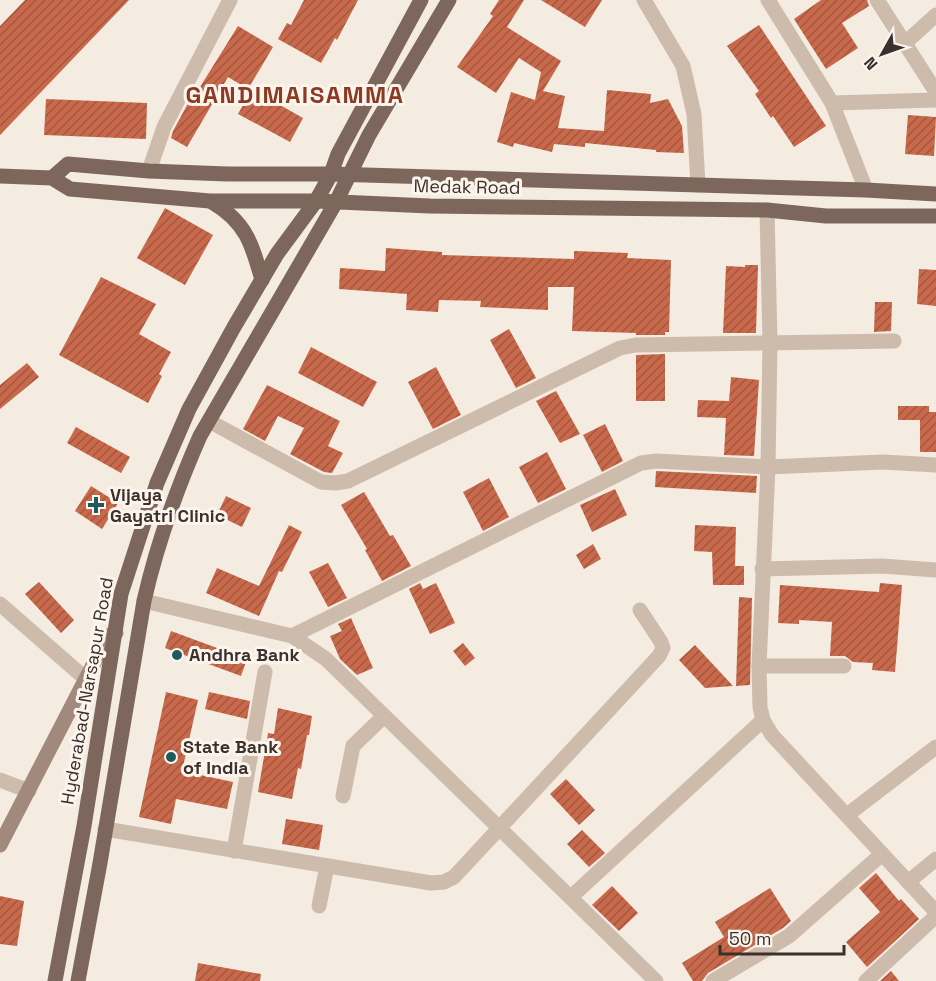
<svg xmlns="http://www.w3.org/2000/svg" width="936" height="981" viewBox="0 0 936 981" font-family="'Space Grotesk',sans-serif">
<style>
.building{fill:url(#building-hatch)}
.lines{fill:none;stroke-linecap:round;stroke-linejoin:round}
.street{stroke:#cdbbac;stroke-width:15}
.secondary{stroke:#a18a7d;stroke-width:15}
.primary{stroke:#7d675c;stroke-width:15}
.poi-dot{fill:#1f5a5e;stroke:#fbf5ee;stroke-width:2}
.labels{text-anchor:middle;stroke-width:6;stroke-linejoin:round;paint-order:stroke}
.street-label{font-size:18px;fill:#3b302b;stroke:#fbf5ee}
.poi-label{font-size:18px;font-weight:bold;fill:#3b302b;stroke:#fbf5ee;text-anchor:start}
.district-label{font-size:24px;font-weight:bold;letter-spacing:1.5px;fill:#8c3b22;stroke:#fbf5ee}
</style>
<defs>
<pattern id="building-hatch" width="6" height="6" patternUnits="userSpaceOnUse" patternTransform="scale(1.5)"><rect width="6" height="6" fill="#c8694b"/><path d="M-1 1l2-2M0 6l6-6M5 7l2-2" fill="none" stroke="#a4573f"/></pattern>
</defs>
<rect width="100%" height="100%" fill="#f4ebe1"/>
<g class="building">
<path d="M25,0H129L0,135V26Z"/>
<path d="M304,0H358L337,40L335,38L321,63L278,39L287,23L291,25Z"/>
<path d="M499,0H524L507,27L561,61L543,91L565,96L558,128L604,131L607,90L651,94L650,103L668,99L682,126L684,153L656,152V150L585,143V147L554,144L552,152L514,143L513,147L497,142L511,92L535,100L541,72L519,58L496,93L457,67L493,16L490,14Z"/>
<path d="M541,0H602L585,27Z"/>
<path d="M821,0H867L869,6L842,23L858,48L826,69L794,19Z"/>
<path d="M759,25L826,126L794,147L773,116L771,118L755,94L759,91L727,46Z"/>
<path d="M238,26L273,47L248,89L228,77L187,147L171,138L173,131L198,85L200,87Z"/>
<path d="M252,89L303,118L290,142L238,114Z"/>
<path d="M46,99L147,103L146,139L44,135Z"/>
<path d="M908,115L936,117L934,156L905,154Z"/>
<path d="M165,208L213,235L185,285L137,258Z"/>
<path d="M386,248L442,252V255L574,259V251L628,253L627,258L671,260L669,332H665V335H636V333L572,331L574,287H548V310L480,307L481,301L439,300L438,312L406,310L407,294L339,289L340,268L385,271Z"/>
<path d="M745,265H758L756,333H723L726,266L745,267Z"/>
<path d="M919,269L936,270V306L917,304Z"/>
<path d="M101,277L156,304L139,334L171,352L159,374L162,376L148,403L59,355Z"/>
<path d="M875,302H892L891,331L874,332Z"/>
<path d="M509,329L536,378L516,388L490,340Z"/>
<path d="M311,347L377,382L363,407L298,373Z"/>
<path d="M665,354V401H636V355Z"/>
<path d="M27,363L39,377L0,409V385Z"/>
<path d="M436,367L461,415L433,429L408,382Z"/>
<path d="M731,377L759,380L754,456L724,455L726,418L697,417L698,400L729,401Z"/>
<path d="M267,385L340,421L328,446L343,453L332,473L324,472L290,454L304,428L278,416L265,441L243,429Z"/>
<path d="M556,391L580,434L560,443L536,401Z"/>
<path d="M898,406H929V412H936V452H920V420H898Z"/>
<path d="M605,424L623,461L602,472L583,435Z"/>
<path d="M76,427L130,457L121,473L67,443Z"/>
<path d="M547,452L566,489L538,503L519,467Z"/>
<path d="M656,471L757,476L756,493L655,487Z"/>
<path d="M489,478L509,517L483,531L463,492Z"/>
<path d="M91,486L118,503L102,529L75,511Z"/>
<path d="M615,489L627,515L592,532L580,505Z"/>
<path d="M364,492L390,536L393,535L411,566L382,581L365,550L367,549L341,505Z"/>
<path d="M226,496L251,508L242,527L217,515Z"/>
<path d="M289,525L302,532L282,572L279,571L259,616L206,593L217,568L259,586Z"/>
<path d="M695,525L736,527L735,566H744V585H713L712,552L694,551Z"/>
<path d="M593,544L601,559L584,569L576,555Z"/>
<path d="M328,563L347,598L328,607L309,572Z"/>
<path d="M39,582L74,620L61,633L25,594Z"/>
<path d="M420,583L423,589L436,583L455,623L430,634L409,589Z"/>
<path d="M880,583L902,585L895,672L872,670L873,663L853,662L845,656H830L832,622L799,620V624L778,623L780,585L879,592Z"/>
<path d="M739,597L752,598L750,685L736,686Z"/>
<path d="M351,618L373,668L357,675L340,659L330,636L342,631L338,624Z"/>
<path d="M171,631L247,659L241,676L165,648Z"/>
<path d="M463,643L475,658L465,666L453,651Z"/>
<path d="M695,645L733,686L705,688L679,660Z"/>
<path d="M166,692L198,700L182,771L233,782L227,809L176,799L171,824L139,817Z"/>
<path d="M209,692L250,701L247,719L205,709Z"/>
<path d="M278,708L312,716L309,735H307L301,769L298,768L292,799L258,792L268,733L274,734Z"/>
<path d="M566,779L595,810L579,825L550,794Z"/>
<path d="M286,819L323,825L319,850L282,844Z"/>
<path d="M582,830L605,853L589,867L567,844Z"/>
<path d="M876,873L899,901L901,899L919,919L867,967L846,942L880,912L859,888Z"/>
<path d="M612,886L638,913L619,931L592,905Z"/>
<path d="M770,888L791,921L783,928L708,973L702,981H693L682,963L724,937L715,922Z"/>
<path d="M0,896L24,901L17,946L0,944Z"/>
<path d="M198,963L261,974L260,981H195Z"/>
<path d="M891,971L899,981H880Z"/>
</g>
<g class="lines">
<g class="street">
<path d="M644,0L683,66L694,114L698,185"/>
<path d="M768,0L832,103L866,190"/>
<path d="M877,0L936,92"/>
<path d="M904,44L936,15"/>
<path d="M832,103L936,100"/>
<path d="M149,171L164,127L230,0"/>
<path d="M767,210L770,343L768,467L759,666L760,707L763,720L772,735L936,912"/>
<path d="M209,421L321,482L335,483L348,481L620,348L636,345L894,341"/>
<path d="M762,569L882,566L936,570"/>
<path d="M144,601L292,636L326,659L656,981"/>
<path d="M0,604L87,680"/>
<path d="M292,636L641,463L656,461L768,467L883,462L936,465"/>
<path d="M759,666H844"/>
<path d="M0,780L29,791"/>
<path d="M343,796L353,746L384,716"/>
<path d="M847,815L936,747"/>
<path d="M105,829L431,883L444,882L454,877L659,656L663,648L661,642L640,610"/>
<path d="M234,851L265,672"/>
<path d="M908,882L936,859"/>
<path d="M571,897L763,720"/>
<path d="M319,906L327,866"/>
<path d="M713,981L789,936L882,854"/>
<path d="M866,981L936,916"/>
</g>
<path class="secondary" d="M0,845L106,640L110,635L116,633"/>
<g class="primary">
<path d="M0,176L52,178L70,189L210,201H316L430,206L767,210L826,216H936"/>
<path d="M52,178L68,164L149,171L227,174H331L866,190L936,194"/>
<path d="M212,202C246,222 252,244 262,280"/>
<path d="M55,981L84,826L121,594L157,483L189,409L234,327L277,254L316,201L331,174L338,154L421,0"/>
<path d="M78,981L100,863L144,601C156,548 178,486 200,436L336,202L369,135L449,0"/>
</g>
</g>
<g class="poi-dot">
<path d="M93 496h6v6h6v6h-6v6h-6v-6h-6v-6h6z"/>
<circle cx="177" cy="655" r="6"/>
<circle cx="171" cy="757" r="6"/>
</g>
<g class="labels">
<g class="street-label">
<text transform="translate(467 187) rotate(1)" y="6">Medak Road</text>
<text transform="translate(87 691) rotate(-80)" y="6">Hyderabad-Narsapur Road</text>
</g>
<g class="poi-label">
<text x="110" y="501">Vijaya<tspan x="110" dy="21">Gayatri Clinic</tspan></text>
<text x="189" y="661">Andhra Bank</text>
<text x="183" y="753">State Bank<tspan x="183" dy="21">of India</tspan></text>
</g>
<g class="district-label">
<text x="295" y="103">GANDIMAISAMMA</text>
</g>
</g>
<g transform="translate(882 54) rotate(230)" stroke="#fbf5ee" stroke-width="4.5" paint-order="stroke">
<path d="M0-4.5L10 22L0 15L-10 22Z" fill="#3b302b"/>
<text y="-9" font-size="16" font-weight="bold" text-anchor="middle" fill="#3b302b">N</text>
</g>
<path d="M720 945v9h124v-9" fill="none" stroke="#3b302b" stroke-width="3"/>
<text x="729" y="945" font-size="18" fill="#3b302b" stroke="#fbf5ee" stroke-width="4.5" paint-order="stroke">50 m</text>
</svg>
